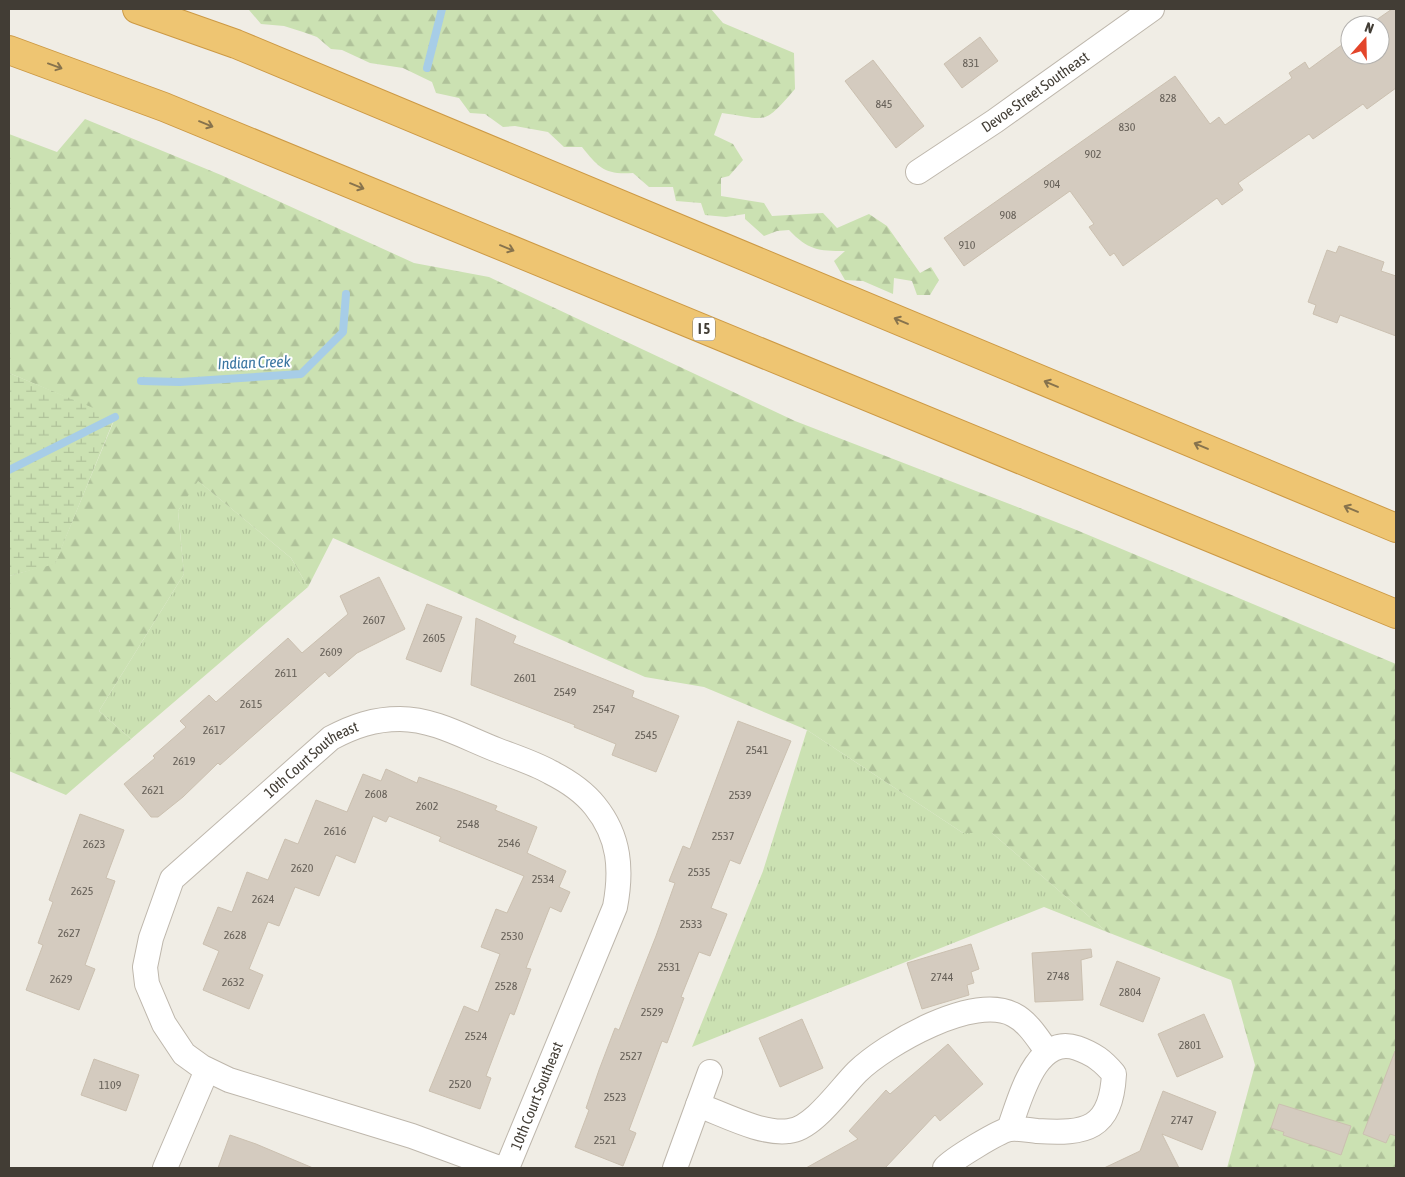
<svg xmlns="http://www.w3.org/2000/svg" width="1405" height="1177" viewBox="0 0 1405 1177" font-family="'Asap Condensed',sans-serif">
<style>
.grass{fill:url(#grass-tufts)}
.forest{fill:url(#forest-firs)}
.wetland{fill:url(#wetland-marsh)}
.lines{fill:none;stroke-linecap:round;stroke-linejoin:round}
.stream{stroke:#a7cde7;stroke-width:8}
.building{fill:#d4cbbf;stroke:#cbc0b0}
.minor-casing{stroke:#beb7ac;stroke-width:26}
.motorway-casing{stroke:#c94;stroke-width:30}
.minor{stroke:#fff;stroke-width:24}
.motorway{stroke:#eec572;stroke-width:28}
.oneway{stroke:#87734d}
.labels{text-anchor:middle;stroke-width:4;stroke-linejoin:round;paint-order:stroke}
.number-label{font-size:12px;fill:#666058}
.shield{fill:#fff;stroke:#7b7772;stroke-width:1}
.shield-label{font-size:14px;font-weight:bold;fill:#423d35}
.street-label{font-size:15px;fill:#423d35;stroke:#fff}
.water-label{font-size:16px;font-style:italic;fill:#3b76a2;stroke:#fff}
</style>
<defs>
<pattern id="grass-tufts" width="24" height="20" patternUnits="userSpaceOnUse" patternTransform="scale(1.25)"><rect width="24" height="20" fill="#cbe1b2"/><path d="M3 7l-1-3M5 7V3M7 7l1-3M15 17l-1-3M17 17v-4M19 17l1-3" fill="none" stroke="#b0c29a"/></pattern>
<pattern id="forest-firs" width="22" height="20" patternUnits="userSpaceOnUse" patternTransform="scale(1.25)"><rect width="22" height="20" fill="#cbe1b2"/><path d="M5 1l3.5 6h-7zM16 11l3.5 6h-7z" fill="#b0c29a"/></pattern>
<pattern id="wetland-marsh" width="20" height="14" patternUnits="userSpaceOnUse" patternTransform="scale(1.25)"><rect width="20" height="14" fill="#cbe1b2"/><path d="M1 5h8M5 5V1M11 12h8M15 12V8" fill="none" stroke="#b0c29a"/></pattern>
</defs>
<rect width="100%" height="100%" fill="#f0ede5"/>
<g class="grass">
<path d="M197,480L291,558L308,587L131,739L99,711L184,574L178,511Z"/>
<path d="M807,730L963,833H992L1107,932L1044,907L692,1047L763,871Z"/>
</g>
<g class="forest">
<path d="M244,9H711L723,23L794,53L795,89C762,127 768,119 722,113L714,135L733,144L743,160L729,176L721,178V196L764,203L772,216L823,213L837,228L869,214L887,226L920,273L931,267L939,280L930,295H917L912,281L894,278L893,294L863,281L845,280L834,261L845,251C818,251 808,250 789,230L777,231L764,236L745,219V214L726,217L705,215L701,203L676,201L673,187H649L633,173C605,175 599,168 582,147H564L548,132L515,126L503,127L485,114L470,113L459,98L436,93L432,82L403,68L370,63L342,50L331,49L317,37L303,32L284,26L261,24L249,10Z"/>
<path d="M85,119L221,175L414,263L489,277L795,421L1074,529L1396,664V1168H1227L1255,1065L1231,980L1107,932L992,833H963L807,730L704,687L645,677L333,538L308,587L291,558L198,481L178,511L184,574L99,711L131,739L66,795L9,771V576L55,563L115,418L9,373V134L57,152Z"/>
</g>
<path class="wetland" d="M9,373L115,417L55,564L9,576Z"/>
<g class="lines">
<g class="stream">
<path d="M427,68L442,9"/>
<path d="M141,381L180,382L301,374L343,332L346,294"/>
<path d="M9,470L115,417"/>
</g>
</g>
<g class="building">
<path d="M1392,9H1396V88L1367,109L1363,104L1313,139L1309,134L1238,183L1243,190L1222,205L1217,198L1123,266L1114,253L1110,256L1089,227L1094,224L1070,191L964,266L944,238L1175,76L1210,124L1219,117L1225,125L1292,78L1289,73L1305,62L1309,69L1350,39V55H1380V25H1369Z"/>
<path d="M980,37L998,61L962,88L944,64Z"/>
<path d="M873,60L924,126L896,148L845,81Z"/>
<path d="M1339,246L1384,262L1381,271L1396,276V336L1340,315L1337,323L1313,314L1316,305L1308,302L1327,250L1336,253Z"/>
<path d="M379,577L405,629L357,653L329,677L325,672L220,765L218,763L183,797L158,817H151L124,784L155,758L153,756L186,727L180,721L209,695L216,702L288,638L302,653L348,614L340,596Z"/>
<path d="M427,604L462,617L441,672L406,659Z"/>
<path d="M476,618L516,636L513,643L634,691L632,697L679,716L656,772L612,755L616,744L574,727L575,725L471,685Z"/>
<path d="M738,721L791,741L740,864L730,860L711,908L727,914L710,956L699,952L681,997L684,998L667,1043L662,1041L629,1130L636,1133L623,1166L575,1147L589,1110L586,1108L599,1070L615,1028L619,1030L656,936L675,883L669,881L683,846L690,849Z"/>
<path d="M386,769L417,783L419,777L458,791L497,806L495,810L537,827L527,853L566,871L559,887L570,892L561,912L550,907L526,968L531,969L514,1015L510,1013L486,1076L491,1078L480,1109L429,1091L464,1006L478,1012L500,954L481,947L496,909L507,913L524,876L439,841L441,837L389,816L386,822L373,816L355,863L336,855L319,896L295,887L279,926L268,922L249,969L263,975L249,1009L203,990L219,951L203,944L218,907L232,912L247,872L268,880L285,839L298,844L316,800L347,812L363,774L381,781Z"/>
<path d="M80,814L124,830L106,878L115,881L85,965L95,969L79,1010L26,990L43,945L38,943L53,902L49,900Z"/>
<path d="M971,944L979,969L971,972L974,983L967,985L969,995L922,1009L907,963Z"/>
<path d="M1091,949L1092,957L1081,960L1083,1000L1035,1002L1032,953Z"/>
<path d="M1117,961L1160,978L1143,1022L1100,1005Z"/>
<path d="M1204,1014L1223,1057L1177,1077L1158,1034Z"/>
<path d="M802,1019L823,1068L780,1087L759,1038Z"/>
<path d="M948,1044L983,1084L940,1121L935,1115L885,1168H806L858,1139L849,1131L886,1090L890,1094Z"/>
<path d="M1395,1051L1396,1136L1390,1134L1386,1143L1363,1134Z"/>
<path d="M94,1059L139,1075L126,1111L81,1095Z"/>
<path d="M1163,1091L1216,1112L1202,1150L1162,1134L1179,1168H1104L1140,1151Z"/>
<path d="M1279,1104L1351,1126L1341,1155L1283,1135L1284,1132L1271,1128Z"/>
<path d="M230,1135L256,1144L313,1168H218Z"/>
</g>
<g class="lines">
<g class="minor-casing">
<g id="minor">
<path id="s1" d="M918,172L995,121L1152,9"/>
<path d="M698,1105C723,1114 762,1135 789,1131C813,1129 840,1089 857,1072C886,1044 974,993 1014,1015C1028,1022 1038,1039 1047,1051"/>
<path d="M165,1168L207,1070"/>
<path id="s2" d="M499,1168L412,1136L229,1080L202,1067L184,1054L164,1024L147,984L145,967L151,938L172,879L331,738C354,726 374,719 400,719C434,719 466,738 497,750C515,757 534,763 550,772C566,780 584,792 595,806C620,837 622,870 615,907L507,1168"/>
<path d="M675,1168L710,1072"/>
<path d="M945,1168C953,1159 999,1131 1010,1129C1018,1128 1028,1130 1037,1131C1086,1134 1111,1130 1114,1074C1103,1061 1094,1054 1077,1048C1035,1034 1020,1100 1009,1129"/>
</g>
</g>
<g class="motorway-casing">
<g id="motorway">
<path d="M137,9L236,44L1396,528"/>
<path d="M9,50L164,107L1396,614"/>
</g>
</g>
<use href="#minor" class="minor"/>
<use href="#motorway" class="motorway"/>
</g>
<defs><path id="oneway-shaft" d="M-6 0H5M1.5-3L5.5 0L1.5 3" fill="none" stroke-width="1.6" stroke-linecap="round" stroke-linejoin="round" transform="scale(1.25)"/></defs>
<g class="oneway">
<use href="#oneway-shaft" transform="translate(55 66) rotate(20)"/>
<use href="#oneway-shaft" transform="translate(206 124) rotate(22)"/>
<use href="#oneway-shaft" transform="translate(357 186) rotate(22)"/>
<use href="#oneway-shaft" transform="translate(507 248) rotate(22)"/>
<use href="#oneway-shaft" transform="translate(901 321) rotate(-157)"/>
<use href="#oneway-shaft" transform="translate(1051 384) rotate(-157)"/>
<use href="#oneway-shaft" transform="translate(1201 446) rotate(-157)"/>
<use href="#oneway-shaft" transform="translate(1351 509) rotate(-157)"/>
</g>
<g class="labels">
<g class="number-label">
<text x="971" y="67">831</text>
<text x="1168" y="102">828</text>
<text x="884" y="108">845</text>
<text x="1127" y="131">830</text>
<text x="1093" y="158">902</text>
<text x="1052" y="188">904</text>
<text x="1008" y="219">908</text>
<text x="967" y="249">910</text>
<text x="374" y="624">2607</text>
<text x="434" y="642">2605</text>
<text x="331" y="656">2609</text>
<text x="286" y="677">2611</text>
<text x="525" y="682">2601</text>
<text x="565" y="696">2549</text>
<text x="251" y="708">2615</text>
<text x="604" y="713">2547</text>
<text x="214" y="734">2617</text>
<text x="646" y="739">2545</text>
<text x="757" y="754">2541</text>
<text x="184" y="765">2619</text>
<text x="153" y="794">2621</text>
<text x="376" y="798">2608</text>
<text x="740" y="799">2539</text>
<text x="427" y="810">2602</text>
<text x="468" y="828">2548</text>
<text x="335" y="835">2616</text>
<text x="723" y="840">2537</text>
<text x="509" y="847">2546</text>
<text x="94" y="848">2623</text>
<text x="302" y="872">2620</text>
<text x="699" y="876">2535</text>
<text x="543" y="883">2534</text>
<text x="82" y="895">2625</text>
<text x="263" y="903">2624</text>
<text x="691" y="928">2533</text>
<text x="69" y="937">2627</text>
<text x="235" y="939">2628</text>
<text x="512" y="940">2530</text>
<text x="669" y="971">2531</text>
<text x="1058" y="980">2748</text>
<text x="942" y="981">2744</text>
<text x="61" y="983">2629</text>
<text x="233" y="986">2632</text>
<text x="506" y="990">2528</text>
<text x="1130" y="996">2804</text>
<text x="652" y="1016">2529</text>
<text x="476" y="1040">2524</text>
<text x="1190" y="1049">2801</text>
<text x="631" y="1060">2527</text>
<text x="460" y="1088">2520</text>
<text x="110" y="1089">1109</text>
<text x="615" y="1101">2523</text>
<text x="1182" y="1124">2747</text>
<text x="605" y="1144">2521</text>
</g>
<rect class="shield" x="693" y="317.5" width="22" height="23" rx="4"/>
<g class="shield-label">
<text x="704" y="334">I 5</text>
</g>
<g class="street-label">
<text dy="5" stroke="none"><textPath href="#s1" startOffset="142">Devoe Street Southeast</textPath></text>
<text dy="5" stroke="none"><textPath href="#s2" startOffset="709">10th Court Southeast</textPath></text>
<text transform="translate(537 1096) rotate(-68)" y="5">10th Court Southeast</text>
</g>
<g class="water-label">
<text transform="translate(254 362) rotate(-2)" y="6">Indian Creek</text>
</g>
</g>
<rect width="1405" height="1177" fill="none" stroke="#423d35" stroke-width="20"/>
<g transform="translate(1365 40) rotate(20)"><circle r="24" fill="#ffffff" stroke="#b3b1ae"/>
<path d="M0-4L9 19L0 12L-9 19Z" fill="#e3452a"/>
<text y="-8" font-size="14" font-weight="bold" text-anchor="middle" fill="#423d35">N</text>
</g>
</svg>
